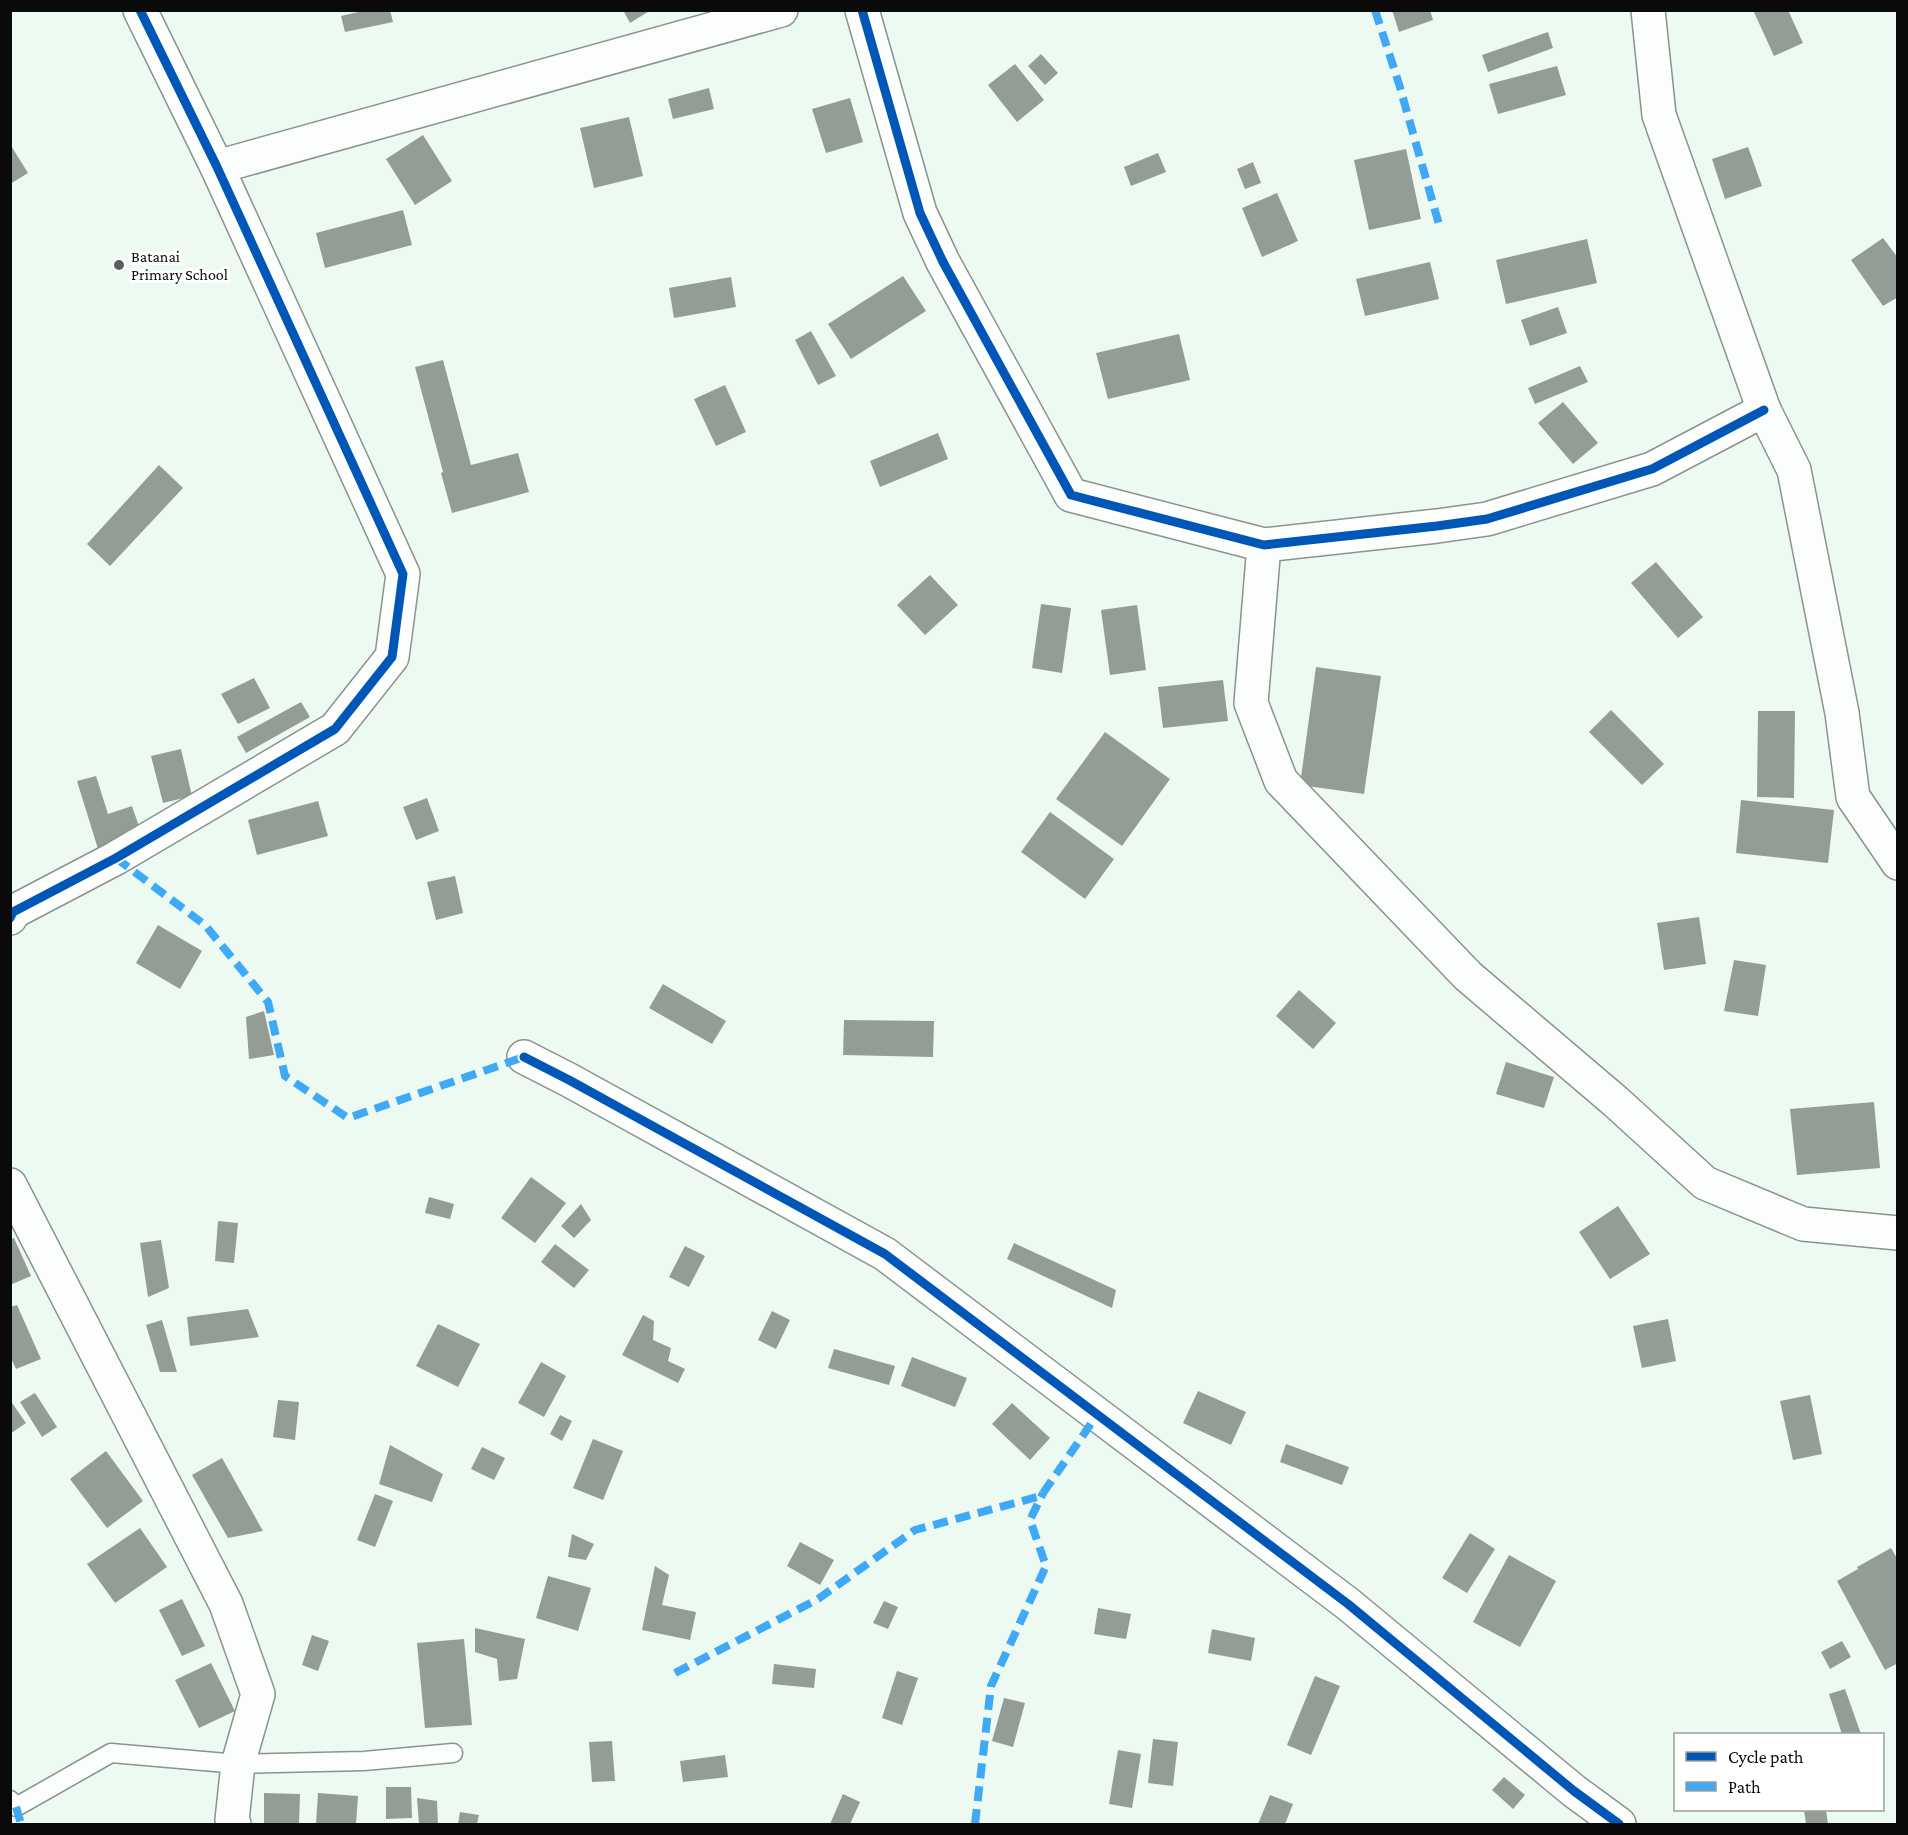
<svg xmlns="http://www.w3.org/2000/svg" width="1908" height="1835" viewBox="0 0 1908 1835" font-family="'Crimson Pro',serif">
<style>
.building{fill:#949c96}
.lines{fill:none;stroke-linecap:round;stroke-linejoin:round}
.lane-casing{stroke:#8c928e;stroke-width:21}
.street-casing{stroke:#8c928e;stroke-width:36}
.lane{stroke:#fcfefd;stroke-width:18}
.street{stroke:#fcfefd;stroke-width:33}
.quiet{stroke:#3fa9f5;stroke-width:8;stroke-dasharray:15 8;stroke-linecap:butt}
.cycleway-casing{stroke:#fff;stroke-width:13}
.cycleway{stroke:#0057b8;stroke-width:9}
.poi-dot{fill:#595e5b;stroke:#fff;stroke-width:2}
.labels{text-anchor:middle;stroke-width:6;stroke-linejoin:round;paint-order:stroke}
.poi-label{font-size:16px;fill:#0a0a0a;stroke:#fff;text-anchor:start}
</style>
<rect width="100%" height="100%" fill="#edfaf2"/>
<g class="building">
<path d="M367,10H390L393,22L345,32L341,16Z"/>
<path d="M623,10H651L630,23Z"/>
<path d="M1392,10H1430L1433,20L1399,32Z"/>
<path d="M1753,10H1788L1803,43L1774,56Z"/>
<path d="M1548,32L1553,48L1488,72L1482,55Z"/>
<path d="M1041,54L1058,73L1045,85L1028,66Z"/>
<path d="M1015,64L1044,100L1017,122L988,85Z"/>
<path d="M1557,66L1566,95L1498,114L1489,84Z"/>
<path d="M709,88L714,109L673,119L668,99Z"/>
<path d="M850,98L863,142L826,153L812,109Z"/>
<path d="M629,117L643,176L594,188L580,128Z"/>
<path d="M423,135L452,181L415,205L386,159Z"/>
<path d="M10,144L28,173L10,184Z"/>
<path d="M1748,147L1762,186L1725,199L1712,159Z"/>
<path d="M1406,149L1421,219L1369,230L1354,160Z"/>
<path d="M1158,153L1166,172L1131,186L1124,167Z"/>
<path d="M1253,162L1261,183L1245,189L1237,169Z"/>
<path d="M1277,193L1298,241L1262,257L1242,208Z"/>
<path d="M403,210L412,245L325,268L316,233Z"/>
<path d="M1883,238L1898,258V297L1883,306L1851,260Z"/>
<path d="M1587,239L1597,283L1506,304L1496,260Z"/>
<path d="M1430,262L1439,299L1365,316L1356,279Z"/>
<path d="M903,276L926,311L851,359L828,324Z"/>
<path d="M731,277L736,307L674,318L669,288Z"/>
<path d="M1558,307L1567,333L1530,346L1521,320Z"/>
<path d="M811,331L836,376L818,385L795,340Z"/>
<path d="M1179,334L1190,380L1108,399L1096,353Z"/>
<path d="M443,360L471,465L518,453L529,492L452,513L441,473L443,472L415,367Z"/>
<path d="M1580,366L1588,382L1535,404L1528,388Z"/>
<path d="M725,385L746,432L716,446L694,399Z"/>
<path d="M1563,402L1598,443L1573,464L1538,423Z"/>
<path d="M938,433L948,459L880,487L870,461Z"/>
<path d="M159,465L183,488L110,566L87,544Z"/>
<path d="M1656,562L1703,617L1678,638L1631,583Z"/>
<path d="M930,575L958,605L925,635L897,605Z"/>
<path d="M1041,604L1071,608L1062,673L1032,668Z"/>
<path d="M1137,605L1146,670L1110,675L1101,610Z"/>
<path d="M1316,667L1381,676L1364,794L1300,785Z"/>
<path d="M254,678L270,708L238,724L221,694Z"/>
<path d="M1223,680L1228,721L1163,728L1158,687Z"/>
<path d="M301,702L310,717L246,753L237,737Z"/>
<path d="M1611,710L1664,764L1642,785L1589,732Z"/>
<path d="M1758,711H1795L1794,798L1757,797Z"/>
<path d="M1105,732L1170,779L1122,846L1056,799Z"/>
<path d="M181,749L192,796L163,803L151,756Z"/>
<path d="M96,776L108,814L132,806L142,835L98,849L77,781Z"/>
<path d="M427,798L439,831L416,840L403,807Z"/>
<path d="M1741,800L1834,810L1828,863L1736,853Z"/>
<path d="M318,801L328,836L257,855L248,820Z"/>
<path d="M1050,812L1114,859L1085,899L1021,852Z"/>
<path d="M455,876L463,913L436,920L427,882Z"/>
<path d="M1699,917L1706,964L1664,970L1657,923Z"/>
<path d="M158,925L202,951L180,989L136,963Z"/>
<path d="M1734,960L1766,965L1758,1016L1724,1011Z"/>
<path d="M663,984L726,1021L712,1044L649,1008Z"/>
<path d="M1299,990L1336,1023L1313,1049L1276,1016Z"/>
<path d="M264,1011L274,1055L249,1059L246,1017Z"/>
<path d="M844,1020L934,1021L933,1057L843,1055Z"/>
<path d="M1506,1062L1554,1077L1544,1108L1496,1094Z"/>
<path d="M1874,1102L1880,1168L1797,1175L1790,1109Z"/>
<path d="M531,1177L566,1203L535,1243L501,1218Z"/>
<path d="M429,1197L454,1204L450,1219L425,1213Z"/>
<path d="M581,1204L591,1220L574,1238L561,1226Z"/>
<path d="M1618,1206L1650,1254L1610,1279L1579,1232Z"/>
<path d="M218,1221L238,1223L234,1263L215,1261Z"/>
<path d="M14,1238L31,1276L10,1285V1239Z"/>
<path d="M161,1240L169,1288L148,1297L140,1243Z"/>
<path d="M1014,1243L1116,1290L1112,1308L1007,1259Z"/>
<path d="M555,1244L589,1270L574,1288L541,1262Z"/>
<path d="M685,1246L705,1256L689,1287L669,1277Z"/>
<path d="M17,1305L41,1359L16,1369L10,1356V1307Z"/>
<path d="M248,1309L259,1337L190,1346L187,1317Z"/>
<path d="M772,1311L790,1320L776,1349L758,1340Z"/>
<path d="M643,1315L654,1321L653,1340L671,1348L668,1361L685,1369L678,1383L622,1355Z"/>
<path d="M1668,1319L1676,1361L1642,1368L1633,1326Z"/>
<path d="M162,1320L177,1372H160L146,1325Z"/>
<path d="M438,1324L480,1344L458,1387L416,1366Z"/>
<path d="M834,1349L895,1366L889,1385L828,1368Z"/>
<path d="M912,1357L967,1378L955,1407L901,1386Z"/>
<path d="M541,1362L566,1376L544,1417L518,1403Z"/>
<path d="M1198,1391L1246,1412L1231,1445L1183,1423Z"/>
<path d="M35,1393L57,1427L42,1437L20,1402Z"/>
<path d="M1810,1395L1822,1454L1793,1460L1780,1401Z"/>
<path d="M10,1400L26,1423L10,1434Z"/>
<path d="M278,1400L299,1402L295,1440L273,1437Z"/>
<path d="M1012,1403L1050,1438L1030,1460L992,1424Z"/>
<path d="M560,1415L572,1421L562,1441L550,1434Z"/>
<path d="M593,1439L623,1451L603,1500L573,1488Z"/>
<path d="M1286,1444L1349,1467L1342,1485L1280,1462Z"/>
<path d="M390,1445L443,1474L432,1502L379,1484Z"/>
<path d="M482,1447L505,1458L494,1480L471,1469Z"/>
<path d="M106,1451L143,1501L107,1528L70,1479Z"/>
<path d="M222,1458L263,1531L228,1538L192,1475Z"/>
<path d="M375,1494L393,1501L375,1547L357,1540Z"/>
<path d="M140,1528L167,1567L115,1603L87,1564Z"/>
<path d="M1470,1533L1495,1549L1467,1593L1442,1578Z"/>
<path d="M572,1534L594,1544L586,1560L568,1557Z"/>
<path d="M800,1542L834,1560L820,1585L787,1566Z"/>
<path d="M1891,1548L1898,1560V1663L1885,1670L1837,1581L1858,1569L1857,1567Z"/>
<path d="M1509,1555L1556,1581L1520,1647L1473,1622Z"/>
<path d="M655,1566L669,1575L662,1605L696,1612L690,1640L642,1630Z"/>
<path d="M548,1576L591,1588L578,1631L536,1618Z"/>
<path d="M182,1599L205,1646L182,1656L159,1610Z"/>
<path d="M884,1601L898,1607L888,1629L873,1623Z"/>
<path d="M1098,1608L1131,1614L1126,1639L1094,1634Z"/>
<path d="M475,1628L525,1639L517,1679L499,1681L497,1659L475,1652Z"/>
<path d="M1212,1629L1255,1638L1251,1661L1208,1653Z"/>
<path d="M312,1635L329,1641L318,1671L302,1665Z"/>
<path d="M464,1639L472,1725L425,1728L417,1643Z"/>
<path d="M1842,1641L1851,1657L1830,1669L1821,1652Z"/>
<path d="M211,1663L235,1711L199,1728L175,1680Z"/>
<path d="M774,1664L816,1669L814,1688L772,1684Z"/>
<path d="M897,1671L918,1678L902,1725L882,1718Z"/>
<path d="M1315,1676L1340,1686L1311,1755L1287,1745Z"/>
<path d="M1845,1689L1861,1734H1842L1829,1694Z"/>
<path d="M1004,1698L1025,1703L1013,1747L992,1741Z"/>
<path d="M1153,1739L1178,1742L1173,1786L1148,1783Z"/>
<path d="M612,1741L615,1781L592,1782L589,1742Z"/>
<path d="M1118,1750L1141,1754L1132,1808L1109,1804Z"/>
<path d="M725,1755L728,1777L683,1782L680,1761Z"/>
<path d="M1504,1777L1525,1795L1513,1809L1492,1790Z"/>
<path d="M386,1787H411L412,1818L386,1819Z"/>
<path d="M264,1793L300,1794L299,1824H264Z"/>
<path d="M318,1793L358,1796L356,1824H316Z"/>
<path d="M843,1794L860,1802L850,1824H830Z"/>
<path d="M1270,1795L1293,1804L1285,1824H1258Z"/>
<path d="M417,1798L437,1801L438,1824H419Z"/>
<path d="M1804,1810H1826L1828,1824H1806Z"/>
<path d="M460,1812L479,1815L477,1824H458Z"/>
</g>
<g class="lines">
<g class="lane-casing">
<path id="lane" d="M10,1800L16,1807L111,1753L238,1764L364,1761L453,1753"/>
</g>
<g class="street-casing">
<g id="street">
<path d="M862,10L920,213L943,262L1071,495L1264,545L1437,526L1487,519L1652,469L1764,410"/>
<path d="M1648,10L1659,115L1764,410L1794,470L1842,713L1853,797L1898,863"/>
<path d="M217,167L781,10"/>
<path d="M1264,545L1251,703L1281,781L1468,976L1615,1101L1705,1183L1803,1224L1898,1233"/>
<path d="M10,918L13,912L116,858L335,729L392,657L403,574L217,167L140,10"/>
<path d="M524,1057L569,1080L885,1254L1348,1604L1574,1791L1619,1824"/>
<path d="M10,1185L226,1604L258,1694L238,1764L232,1820L234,1824"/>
</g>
</g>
<use href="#lane" class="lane"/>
<use href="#street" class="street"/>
<g class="quiet">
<path d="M1375,10L1399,84L1440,228"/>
<path d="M116,858L205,925L268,1002L285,1076L348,1118L524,1057"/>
<path d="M675,1673L818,1599L915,1530L1041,1496L1097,1415"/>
<path d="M16,1807L21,1824"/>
<path d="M975,1824L991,1686L1046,1566L1030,1520L1043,1493"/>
</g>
<g class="cycleway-casing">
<g id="cycleway">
<path d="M862,10L920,213L943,262L1071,495L1264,545L1437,526L1487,519L1652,469L1764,410"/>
<path d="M10,918L13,912L116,858L335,729L392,657L403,574L217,167L140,10"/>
<path d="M524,1057L569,1080L885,1254L1348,1604L1574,1791L1619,1824"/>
</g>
</g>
<use href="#cycleway" class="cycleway"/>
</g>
<circle class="poi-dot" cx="119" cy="265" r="6"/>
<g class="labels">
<g class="poi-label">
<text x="131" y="262">Batanai<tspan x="131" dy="18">Primary School</tspan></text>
</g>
</g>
<rect width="1908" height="1835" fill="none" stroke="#0a0a0a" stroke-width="24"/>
<rect x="1674" y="1733" width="210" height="78" fill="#ffffff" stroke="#9d9d9d" stroke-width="1.5"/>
<rect x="1686" y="1752" width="30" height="9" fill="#0057b8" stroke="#9d9d9d" stroke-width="1.5"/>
<text x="1728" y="1763" font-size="18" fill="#0a0a0a">Cycle path</text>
<rect x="1686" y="1782" width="30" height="9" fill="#3fa9f5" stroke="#9d9d9d" stroke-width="1.5"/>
<text x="1728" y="1793" font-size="18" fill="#0a0a0a">Path</text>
</svg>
